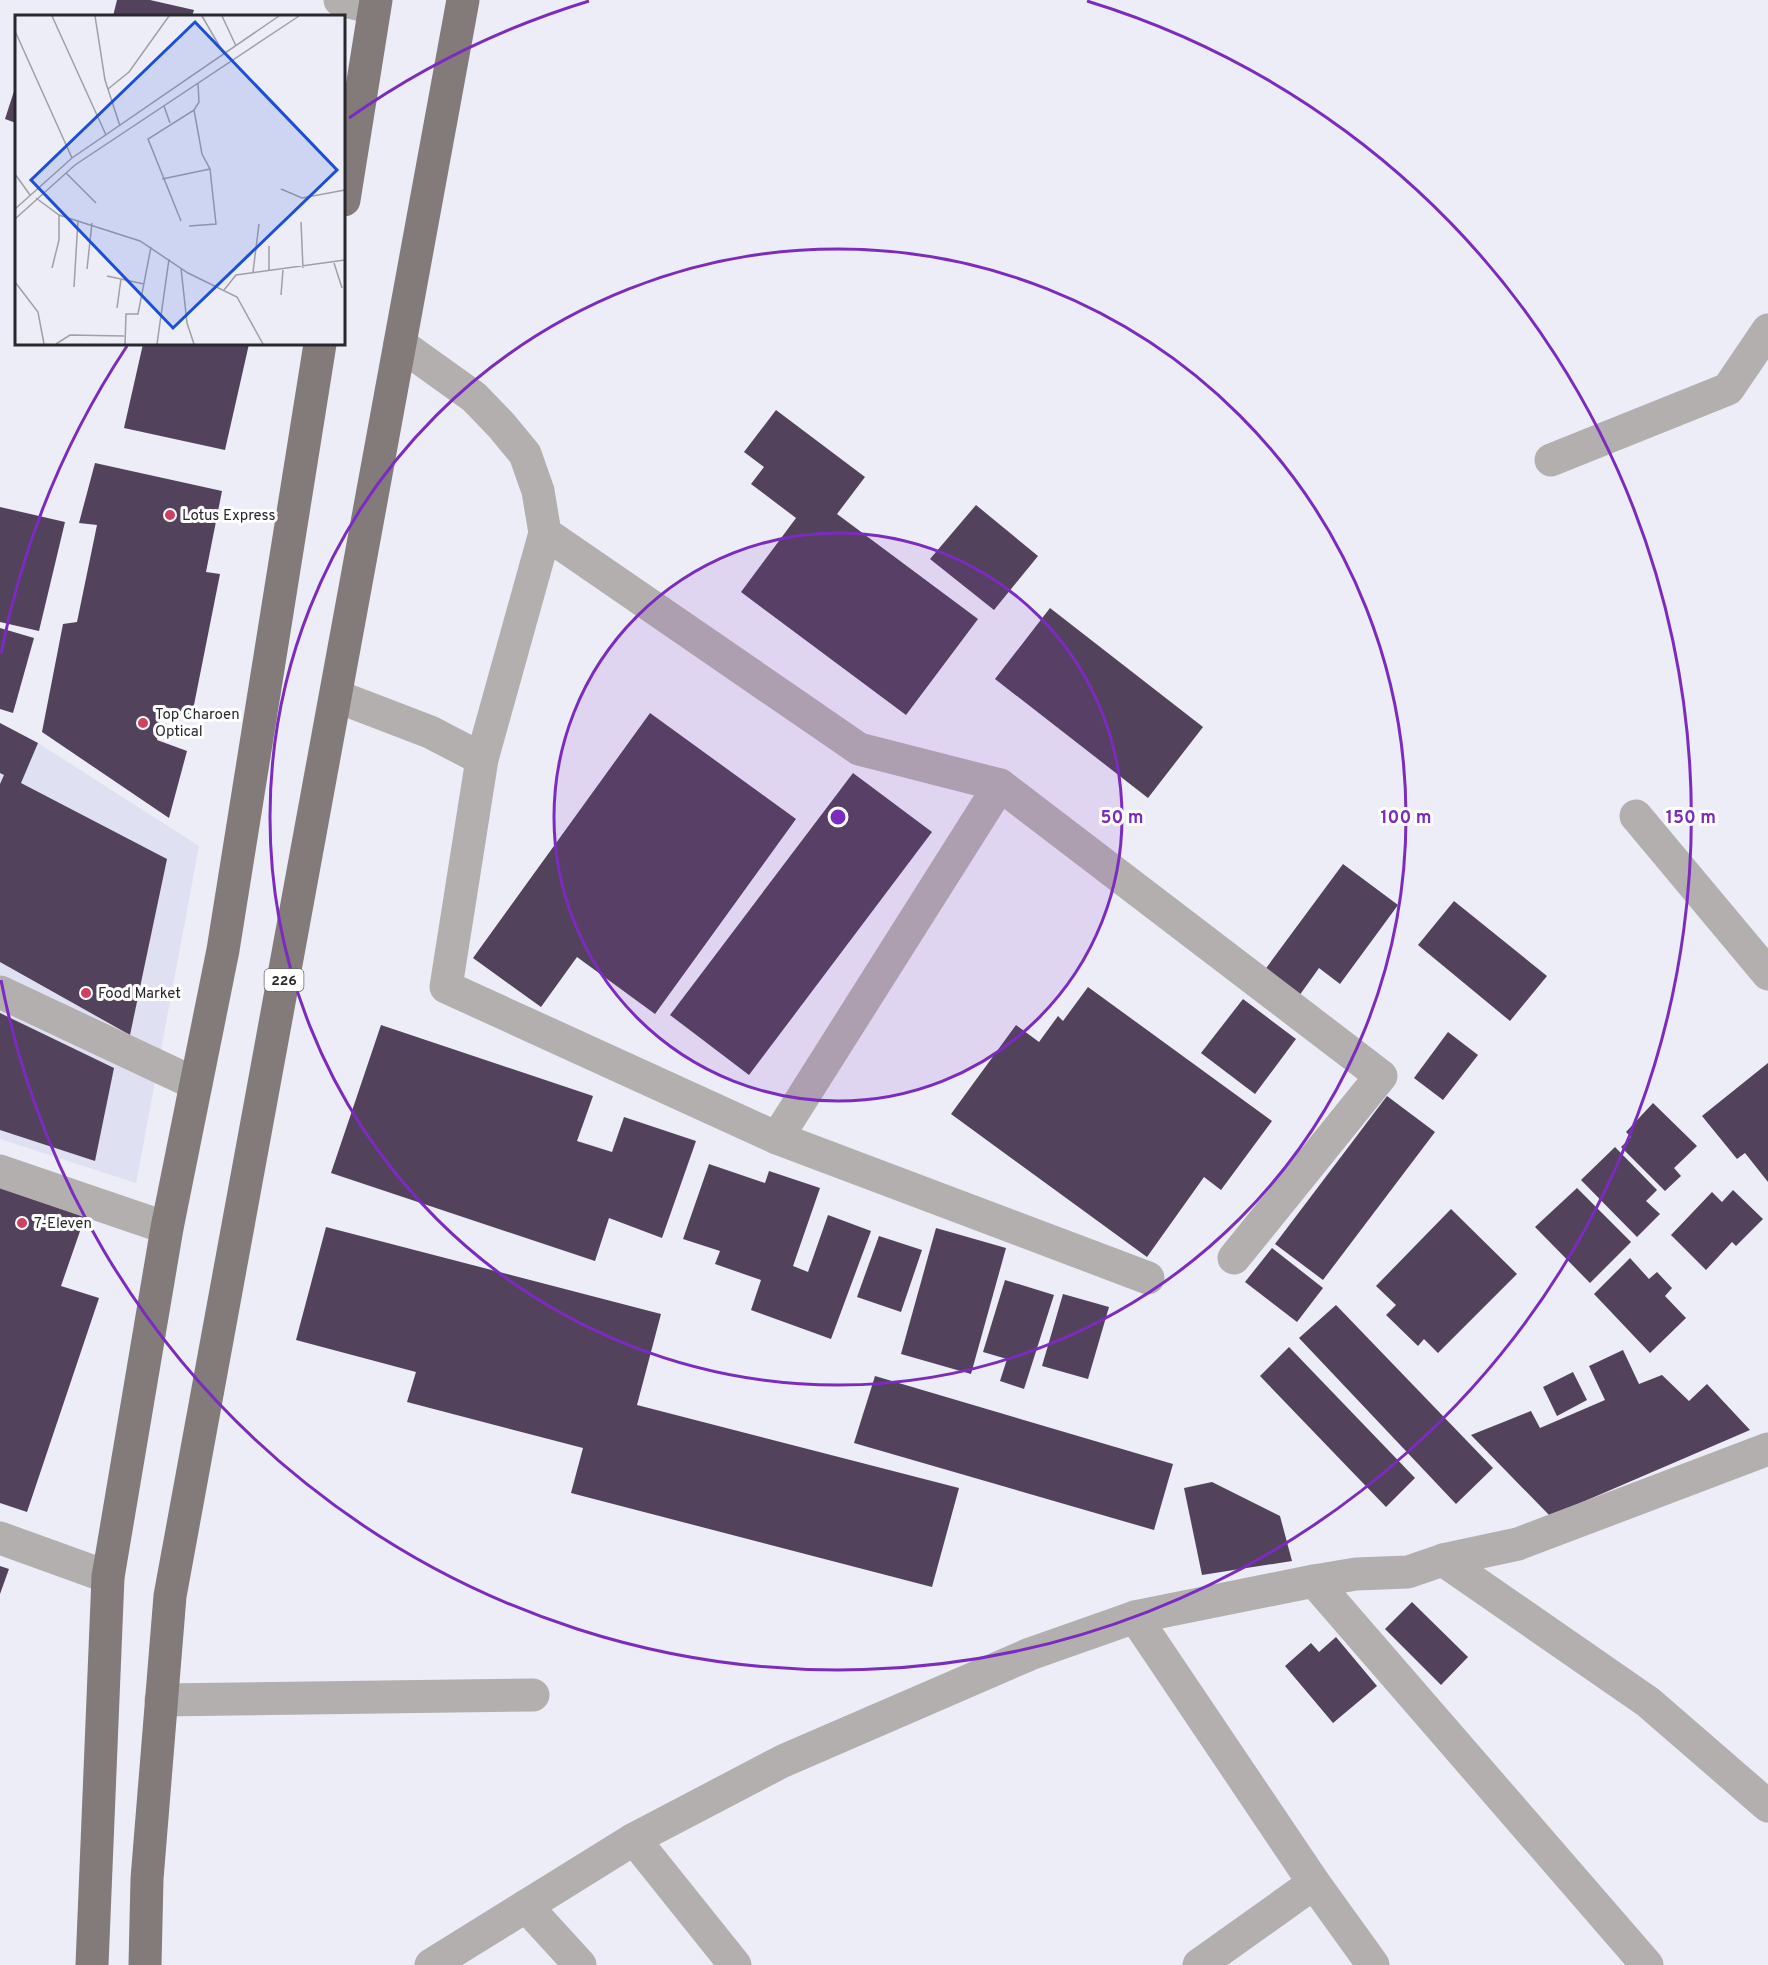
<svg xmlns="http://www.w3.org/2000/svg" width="1768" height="1965" viewBox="0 0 1768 1965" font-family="Overpass,sans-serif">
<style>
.built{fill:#dfe0f1}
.building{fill:#52425b}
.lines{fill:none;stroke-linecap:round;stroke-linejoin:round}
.minor{stroke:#b4afaf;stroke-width:33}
.major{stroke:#837a7a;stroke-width:33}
.ring{fill:none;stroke:#7b2cbf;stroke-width:3}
.poi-dot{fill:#d04060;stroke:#fff;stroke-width:2}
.labels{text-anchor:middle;stroke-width:6;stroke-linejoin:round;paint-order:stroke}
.shield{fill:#fff;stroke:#69696c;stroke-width:1.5}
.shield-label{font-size:14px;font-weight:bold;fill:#29292d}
.poi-label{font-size:15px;fill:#29292d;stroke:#fff;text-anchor:start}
.inset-road{fill:none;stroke:#9f9fa6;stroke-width:1.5}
.view{fill:#1d4ed8;fill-opacity:0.15;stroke:#1d4ed8;stroke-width:3}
.inset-edge{fill:none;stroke:#29292d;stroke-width:3}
.centre{fill:#7b2cbf;stroke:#fff;stroke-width:3}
.ring-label{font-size:18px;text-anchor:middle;font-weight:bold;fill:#7b2cbf;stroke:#fff;stroke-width:6;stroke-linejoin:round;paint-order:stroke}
</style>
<rect width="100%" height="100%" fill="#ededf7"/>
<path class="built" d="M0,723L38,743L199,846L136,1183L0,1139Z"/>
<g class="building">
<path d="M117,0H150L194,10L192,16H113Z"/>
<path d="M16,85V123L5,119Z"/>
<path d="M143,344H249L225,450L124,428Z"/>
<path d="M776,410L865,477L837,514L978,619L906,715L741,592L796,518L751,484L764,467L744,452Z"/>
<path d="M95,463L222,491L206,572L220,574L192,715L165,707L157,740L187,751L169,818L42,732L63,624L77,622L97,525L79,523Z"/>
<path d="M976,505L1038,556L994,610L930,559Z"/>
<path d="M0,507L65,522L39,631L0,622Z"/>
<path d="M1050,608L1203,727L1148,798L995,679Z"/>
<path d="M0,628L34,638L13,713L0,709Z"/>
<path d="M650,713L796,819L655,1014L577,957L541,1007L473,958Z"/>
<path d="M0,723L38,743L21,783L167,859L130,1035L0,962V784L4,775L0,773Z"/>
<path d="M853,773L932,832L749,1075L670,1015Z"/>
<path d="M1343,864L1398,905L1340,984L1319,968L1299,996L1264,971Z"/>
<path d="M1454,901L1547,976L1510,1021L1418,945Z"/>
<path d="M1088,987L1272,1121L1221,1190L1204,1177L1147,1257L951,1114L1016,1025L1039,1042L1058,1016L1063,1021Z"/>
<path d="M1243,999L1296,1039L1255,1094L1201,1053Z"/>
<path d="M0,1013L114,1068L95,1161L0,1130Z"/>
<path d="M381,1025L593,1096L577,1141L612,1152L624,1117L696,1141L662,1238L609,1218L595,1261L331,1173Z"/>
<path d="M1448,1032L1478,1055L1443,1100L1414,1078Z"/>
<path d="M1768,1063V1182L1745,1153L1737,1159L1702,1116Z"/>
<path d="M1387,1096L1435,1132L1323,1280L1275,1244Z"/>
<path d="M1653,1103L1697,1146L1674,1168L1681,1176L1665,1191L1621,1147L1631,1137L1626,1132Z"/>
<path d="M1615,1147L1657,1190L1646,1201L1660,1214L1637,1237L1581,1180Z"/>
<path d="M709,1164L765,1183L769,1171L820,1188L793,1266L808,1272L828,1215L871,1231L831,1339L751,1310L761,1280L715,1264L720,1251L683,1239Z"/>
<path d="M0,1181L87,1211L61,1286L99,1298L27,1512L0,1503Z"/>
<path d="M1577,1188L1631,1242L1590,1283L1535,1227Z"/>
<path d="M1733,1190L1763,1219L1736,1246L1732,1242L1706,1270L1671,1235L1712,1192L1722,1202Z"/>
<path d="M1451,1209L1517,1274L1438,1353L1424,1339L1418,1346L1386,1315L1396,1305L1376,1286Z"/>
<path d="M326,1227L661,1314L637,1405L959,1488L932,1587L571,1493L583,1448L407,1402L416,1372L296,1340Z"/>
<path d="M936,1228L1006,1248L971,1374L901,1354Z"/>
<path d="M879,1236L922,1250L901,1312L857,1297Z"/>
<path d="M1272,1248L1323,1288L1297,1322L1245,1282Z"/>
<path d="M1630,1258L1649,1279L1657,1272L1672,1288L1665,1296L1686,1318L1650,1353L1594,1294Z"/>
<path d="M1005,1280L1054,1295L1024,1389L1000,1381L1007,1359L983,1352Z"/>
<path d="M1063,1294L1109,1307L1088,1379L1042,1366Z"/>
<path d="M1336,1305L1493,1468L1456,1504L1299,1338Z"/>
<path d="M1289,1347L1415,1478L1386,1507L1260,1376Z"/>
<path d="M1623,1350L1639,1384L1662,1375L1689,1401L1707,1384L1750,1430L1550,1516L1471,1435L1531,1411L1540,1428L1605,1400L1589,1366Z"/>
<path d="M1573,1372L1587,1400L1557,1416L1543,1387Z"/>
<path d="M875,1376L1173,1464L1154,1530L854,1443Z"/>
<path d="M1212,1482L1280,1516L1292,1561L1202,1575L1184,1488Z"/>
<path d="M0,1566L9,1569L0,1594Z"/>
<path d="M1412,1602L1468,1657L1441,1685L1385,1629Z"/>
<path d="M1336,1637L1377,1686L1333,1723L1285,1666L1311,1643L1319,1652Z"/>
</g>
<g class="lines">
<g class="minor">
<path d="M340,0L374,8"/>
<path d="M400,344L474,397L501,425L525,454L538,491L545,533"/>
<path d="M1551,460L1728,389L1768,330"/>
<path d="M336,696L430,732L482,759"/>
<path d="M1636,816L1768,974"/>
<path d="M0,992L196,1084"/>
<path d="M777,1138L1000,785"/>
<path d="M0,1171L167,1228"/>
<path d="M1148,1278L777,1138L446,987L482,759L545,533L859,749L1000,785L1381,1076L1234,1258"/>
<path d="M0,1538L108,1577"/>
<path d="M1443,1560L1648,1702L1768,1806"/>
<path d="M1314,1581L1647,1965"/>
<path d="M1135,1617L1314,1883L1373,1965"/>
<path d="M161,1700L533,1695"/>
<path d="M634,1839L735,1965"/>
<path d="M526,1906L580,1965"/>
<path d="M431,1965L634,1839L783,1761L1030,1654L1135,1617L1314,1581L1356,1574L1408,1572L1443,1560L1518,1544L1768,1449"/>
<path d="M1199,1965L1314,1883"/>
</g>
<g class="major">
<path d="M344,200L376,0"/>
<path d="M92,1965L108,1577L167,1228L223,950L320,344"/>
<path d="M145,1965L147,1879L170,1596L463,0"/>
</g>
</g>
<circle cx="838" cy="817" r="284" fill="#7b2cbf" fill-opacity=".12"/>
<g class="ring">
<circle cx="838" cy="817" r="284"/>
<circle cx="838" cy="817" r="568"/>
<path d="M1 654A853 853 0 0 1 127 346M349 118A853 853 0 0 1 589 1M1087 1A853 853 0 1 1 1 980"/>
</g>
<g class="poi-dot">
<circle cx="170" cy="515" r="6"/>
<circle cx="143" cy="723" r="6"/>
<circle cx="86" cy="993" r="6"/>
<circle cx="22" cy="1223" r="6"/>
</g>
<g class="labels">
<rect class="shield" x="264.5" y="969" width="39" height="22" rx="4.5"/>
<g class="shield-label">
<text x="284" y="985">226</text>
</g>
<g class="poi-label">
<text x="182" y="520">Lotus Express</text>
<text x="155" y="719">Top Charoen<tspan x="155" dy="17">Optical</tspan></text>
<text x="98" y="998">Food Market</text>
<text x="34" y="1228">7-Eleven</text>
</g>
</g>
<g transform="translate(15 15)">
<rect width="330" height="330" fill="#ededf7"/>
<path class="inset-road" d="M37,1L91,120M80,1L90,65L105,111M187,1L209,39M207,1L221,31M0,16L57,143M93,74L114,57L154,1M149,91L155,108M179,95L184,87L183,68M51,158L81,188M0,159L15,180M147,164L195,154M266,174L287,183L330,175M21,183L44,200L125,226L173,258L222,282L248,329M0,194L57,143L264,1M0,204L60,150L284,1M166,206L133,124L179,95L187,139L195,154L201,209L174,211M286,207L288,253M254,231V256M319,248L327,273M37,253L44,225V200M166,253L172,308L179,329M72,254L77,208M238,257L244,209M92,261L129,269M0,267L23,297L29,329M59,272L63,205M209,275L221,260L330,245M266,280L268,255M102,293L106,264M41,329L55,320L109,321M110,329L111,299H123L136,232M142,329L154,244"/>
<path class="view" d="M180,7L322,155L158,313L16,165Z"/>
<rect width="330" height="330" class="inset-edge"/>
</g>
<circle cx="838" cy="817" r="9" class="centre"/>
<g class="ring-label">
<text x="1122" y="823">50 m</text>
<text x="1406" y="823">100 m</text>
<text x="1691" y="823">150 m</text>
</g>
</svg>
